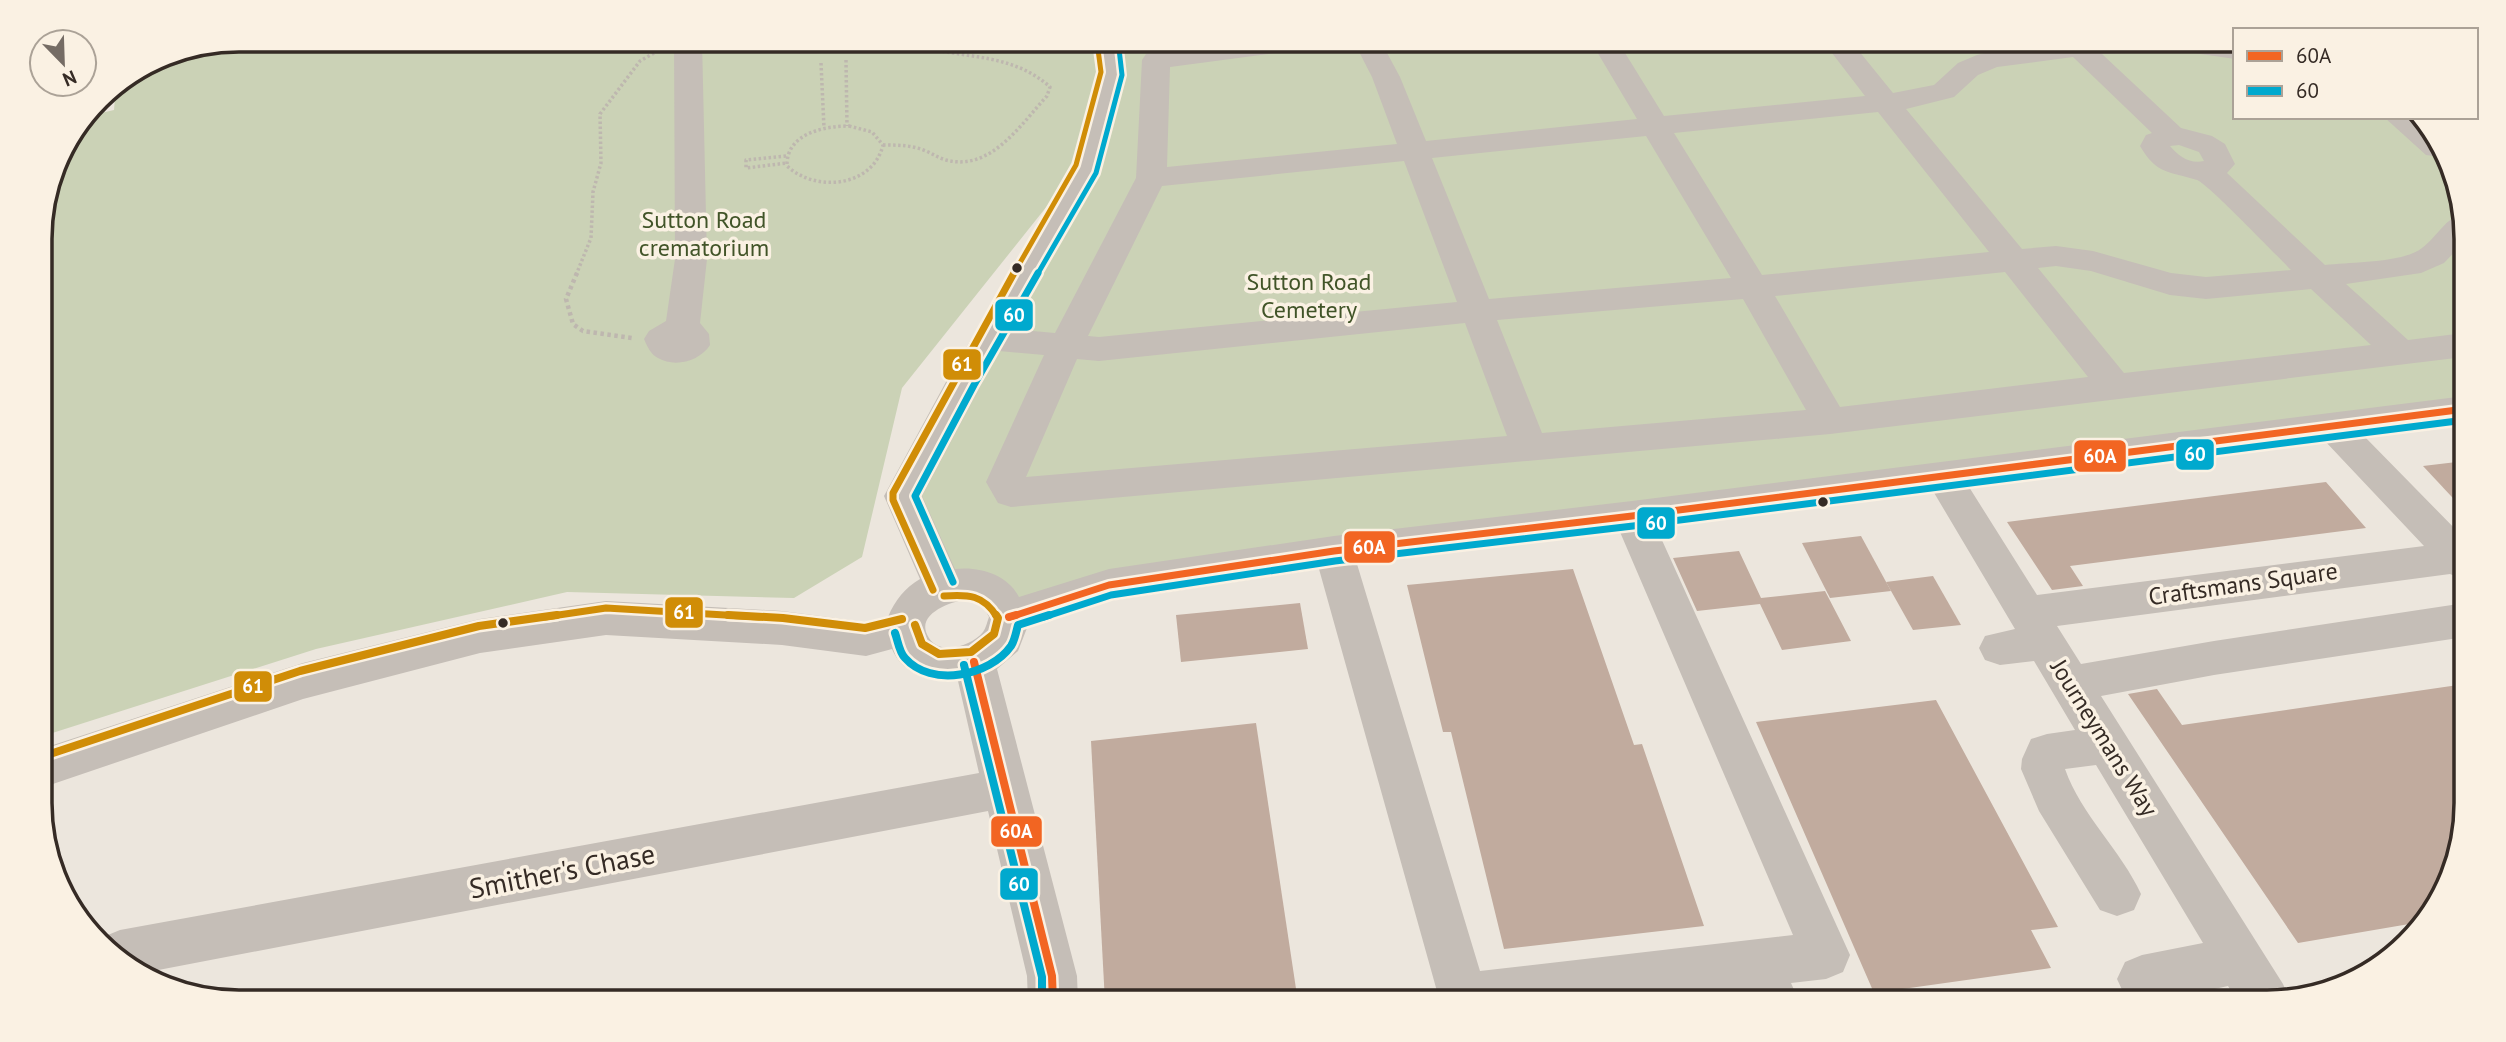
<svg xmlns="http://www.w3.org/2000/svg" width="2506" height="1042" viewBox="0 0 2506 1042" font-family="'PT Sans',sans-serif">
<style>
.green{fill:#cbd2b6}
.building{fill:#c1ab9e}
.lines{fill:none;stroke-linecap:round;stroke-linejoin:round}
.path-far1{stroke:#beb7af;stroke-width:3.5;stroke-dasharray:2.5 2.5;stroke-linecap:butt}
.path{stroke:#beb7af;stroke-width:4.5;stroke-dasharray:3.5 3.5;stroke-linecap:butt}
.minor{fill:#c5beb7;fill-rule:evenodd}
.bus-1-far1-casing{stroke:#faf1e3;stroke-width:12}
.bus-1-casing{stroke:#faf1e3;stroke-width:13}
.bus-2-far2-casing{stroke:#faf1e3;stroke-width:10}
.bus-2-far1-casing{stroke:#faf1e3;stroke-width:12}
.bus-2-casing{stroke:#faf1e3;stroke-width:13}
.bus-3-far2-casing{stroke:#faf1e3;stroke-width:10}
.bus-3-far1-casing{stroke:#faf1e3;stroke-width:12}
.bus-3-casing{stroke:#faf1e3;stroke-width:13}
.bus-1-far1{stroke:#f26522;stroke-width:7}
.bus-1{stroke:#f26522;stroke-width:8}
.bus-2-far2{stroke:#00a9ce;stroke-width:5}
.bus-2-far1{stroke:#00a9ce;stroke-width:7}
.bus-2{stroke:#00a9ce;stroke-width:8}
.bus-3-far2{stroke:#d08d07;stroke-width:5}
.bus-3-far1{stroke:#d08d07;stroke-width:7}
.bus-3{stroke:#d08d07;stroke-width:8}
.bus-dot{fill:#352b25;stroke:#faf1e3;stroke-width:2.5}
.labels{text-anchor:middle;stroke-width:7;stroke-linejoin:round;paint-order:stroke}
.park-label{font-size:24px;fill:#415428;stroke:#faf1e3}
.street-label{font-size:24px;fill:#352b25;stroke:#faf1e3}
.near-street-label{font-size:28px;fill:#352b25;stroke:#faf1e3}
.rim{fill:none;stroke:#352b25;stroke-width:3.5}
.line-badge{stroke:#faf1e3;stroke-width:2.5}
.badge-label{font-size:19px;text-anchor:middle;font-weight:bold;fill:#fff}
</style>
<rect width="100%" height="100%" fill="#ece6dd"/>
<g class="green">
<path d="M240,40H545L520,47L557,40H1093L1097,75L1071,176L902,388L862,557L794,598L567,592L316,649L43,736L41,226L61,152L88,116L114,110L116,85L164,55Z"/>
<path d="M1107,40H2235V117L2424,118L2464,213L2465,409L1334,551L1009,617L943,586L903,496L1086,169Z"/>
</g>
<g class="building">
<path d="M2465,461V511L2423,466Z"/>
<path d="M2326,482L2366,528L2070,566L2083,586L2052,590L2007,522Z"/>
<path d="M1861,536L1891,591L1830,598L1802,543Z"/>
<path d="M1739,551L1761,598L1825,591L1851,641L1782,650L1760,604L1697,611L1673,558Z"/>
<path d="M1573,569L1634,745L1642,744L1704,926L1504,949L1451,732H1443L1407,585Z"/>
<path d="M1933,576L1961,625L1913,630L1886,582Z"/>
<path d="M1300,603L1308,649L1181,662L1176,615Z"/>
<path d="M2465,684L2466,802L2455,867L2415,923L2298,943L2128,694L2157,689L2182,725Z"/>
<path d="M1936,700L2058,927L2031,930L2051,968L1874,993L1756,722Z"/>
<path d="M1256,723L1298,1002H1105L1091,741Z"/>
</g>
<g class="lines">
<g class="path-far1">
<path d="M846,60L847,126"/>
<path d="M821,63L824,128"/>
<path d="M849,126L872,132L883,145C873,187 816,193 787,166C786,134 823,126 849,126Z"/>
<path d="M883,145C898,145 912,145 926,151C933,154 939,158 946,160C991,172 1021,124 1047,96L1050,87C1016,56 973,58 930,49L925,40"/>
<path d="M786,156L746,160V168L787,163"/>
<path d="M576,275L591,238L593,192L601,163L600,114L640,61L663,48"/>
</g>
<path class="path" d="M577,273L566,299L573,324L583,331L632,338"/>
<g class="minor">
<path d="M674,40H702L707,259L700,323L709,334L710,345C700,361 675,368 658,358C651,355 647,346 644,339L649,331L666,321L675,259Z"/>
<path d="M769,40H865L862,46C839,51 785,63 769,40Z"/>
<path d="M1093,40H1121L1126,73L1101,169L1011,329L1055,333L1136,178L1142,60L1146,54L1247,40H1326L1323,46L1313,48L1170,67L1167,167L1397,144L1372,77L1353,40H1380L1400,77L1426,141L1637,119L1590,40H1617L1664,116L1865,96L1822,40H1850L1893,93L1934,85L1958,63L1977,55L2011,47L2059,42L2058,40H2222L2235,43V59L2180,51L2102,54L2181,128L2212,136L2225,144L2235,164L2227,173L2325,265C2351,262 2403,263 2422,248C2438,236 2445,218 2464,213V242L2444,263L2421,273L2346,284L2408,340L2464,333V357L1830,434L1011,507L998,503L986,482L1044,355L999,351L922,496L955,569C980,566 1008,575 1019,597L1109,569L1334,536L1632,501L2465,396V422L2363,435L2465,539V580L2450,574L2057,626L2081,664L2214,641L2465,603V637L2214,675L2101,696L2283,984L2289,998L2279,1001H2237L2228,986C2196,992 2156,1009 2125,996L2117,979L2125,962L2142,955L2203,943L2096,765L2065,769C2081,815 2121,850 2141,894L2134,910L2117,916L2100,910L2039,811L2021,769L2022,759L2031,739L2047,734L2075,730L2034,661L2000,665L1985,660L1979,648L1985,636L2015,629L1933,491L1656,527L1850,955L1843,972L1826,979L1791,983L1799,1001H1748L1742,989L1638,1001L1440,1002L1319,569L1109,601L1027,628L1018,651L997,669L1077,976L1078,1002H1028L1027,976L988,811L148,972L101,941L103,937L120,930L979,773L958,681C931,683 903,675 892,649L866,656L782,645L606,635L480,653L303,699L44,787V748L303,663L480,619L606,601L782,611L866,622L888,617C895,600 905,588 920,579L884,496L947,380L1071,169L1098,73ZM2073,57L2152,133L2146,135L2140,146C2157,175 2169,171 2197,180C2207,183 2278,257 2291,270L2206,277L2171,273L2093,251L2056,246L2022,249L1906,109L1954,97L1978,75L1997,67ZM1878,112L1989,252L1762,275L1674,133ZM1646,136L1731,278L1489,299L1432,158ZM2179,145L2199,152L2204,161C2190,164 2179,157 2170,146ZM1404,161L1457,302L1099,337L1088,336L1162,186ZM2056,266L2091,271L2170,295L2206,299L2311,289L2371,345L2124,373L2038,268ZM2005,272L2088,377L1840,407L1775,296ZM1743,299L1806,410L1542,433L1497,320ZM1465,323L1507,436L1026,477L1077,359L1099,361ZM2324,440L2424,546L2037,595L1969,487ZM1620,532L1793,935L1480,971L1357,564ZM969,599L983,606L989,617C987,622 986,628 983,632C972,646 940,656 929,638C913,614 952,601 969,599Z"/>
<path d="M2384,117C2426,117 2424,118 2440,157L2426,155Z"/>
</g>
<g class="bus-1-far1-casing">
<path id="bus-1-far1" d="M1010,617L1109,585L1334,551L1632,516L2465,409"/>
</g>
<g class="bus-1-casing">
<g id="bus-1">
<path d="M1009,617L1016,615"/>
<path d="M974,662L1052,976L1053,1002"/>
</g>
</g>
<g class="bus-2-far2-casing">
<path id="bus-2-far2" d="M1037,275L1096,173L1122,75L1118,40"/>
</g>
<g class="bus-2-far1-casing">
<g id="bus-2-far1">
<path d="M953,582L915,496L974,385L1038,273"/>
<path d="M1044,617L1111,595L1335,561L1633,526L2465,420"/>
</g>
</g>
<g class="bus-2-casing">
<g id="bus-2">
<path d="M895,633C898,641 899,652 905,658C931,688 990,676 1011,646C1015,640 1016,632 1018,625L1049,615"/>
<path d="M964,665L1042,977V1002"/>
</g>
</g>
<g class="bus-3-far2-casing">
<path id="bus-3-far2" d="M1013,275L1076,165L1101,72L1097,42"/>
</g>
<g class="bus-3-far1-casing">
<g id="bus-3-far1">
<path d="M933,590L893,500V493L1014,273"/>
<path d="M944,596C968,594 984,595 997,617"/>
<path d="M545,617L606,608L759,617"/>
</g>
</g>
<g class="bus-3-casing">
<g id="bus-3">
<path d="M728,615L783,618L865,628L902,619"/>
<path d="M915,625L922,644L939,654L971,652L994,634L998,618L996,615"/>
<path d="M44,756L300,671L479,626L557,615"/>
</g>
</g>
<use href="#bus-1-far1" class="bus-1-far1"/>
<use href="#bus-1" class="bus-1"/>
<use href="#bus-2-far2" class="bus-2-far2"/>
<use href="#bus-2-far1" class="bus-2-far1"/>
<use href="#bus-2" class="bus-2"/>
<use href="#bus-3-far2" class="bus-3-far2"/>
<use href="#bus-3-far1" class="bus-3-far1"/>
<use href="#bus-3" class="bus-3"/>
</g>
<g class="bus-dot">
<circle cx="1017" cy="268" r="6"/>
<circle cx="1823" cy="502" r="6"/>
<circle cx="503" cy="623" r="6"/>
</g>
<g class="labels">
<g class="park-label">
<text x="704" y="228">Sutton Road<tspan x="704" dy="28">crematorium</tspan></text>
<text x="1309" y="290">Sutton Road<tspan x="1309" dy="28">Cemetery</tspan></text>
</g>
<g class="street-label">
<text transform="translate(2243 584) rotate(-8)" y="8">Craftsmans Square</text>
<text transform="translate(2104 738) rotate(58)" y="8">Journeymans Way</text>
</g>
<g class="near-street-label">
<text transform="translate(562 871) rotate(-11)" y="10">Smither's Chase</text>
</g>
</g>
<path d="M0 0H2506V1042H0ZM239 52H2267A187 187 0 0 1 2454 239V803A187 187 0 0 1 2267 990H239A187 187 0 0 1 52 803V239A187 187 0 0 1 239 52Z" fill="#faf1e3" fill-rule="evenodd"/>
<path class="rim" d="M239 52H2267A187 187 0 0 1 2454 239V803A187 187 0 0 1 2267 990H239A187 187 0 0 1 52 803V239A187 187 0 0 1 239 52Z"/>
<g class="line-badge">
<rect x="994" y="298" width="40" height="34" rx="7" fill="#00a9ce"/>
<rect x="942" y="348" width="40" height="33" rx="7" fill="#d08d07"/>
<rect x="2175" y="438" width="40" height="33" rx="7" fill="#00a9ce"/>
<rect x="2073" y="439" width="54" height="34" rx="7" fill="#f26522"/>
<rect x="1636" y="506" width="40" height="34" rx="7" fill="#00a9ce"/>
<rect x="1343" y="530" width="53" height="34" rx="7" fill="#f26522"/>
<rect x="664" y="596" width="40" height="33" rx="7" fill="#d08d07"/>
<rect x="233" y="670" width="40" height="33" rx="7" fill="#d08d07"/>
<rect x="990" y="815" width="53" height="33" rx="7" fill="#f26522"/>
<rect x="999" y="867" width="40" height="34" rx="7" fill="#00a9ce"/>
</g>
<g class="badge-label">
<text x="1014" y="322">60</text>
<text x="962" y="371">61</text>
<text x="2195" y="461">60</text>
<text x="2100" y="463">60A</text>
<text x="1656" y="530">60</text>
<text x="1369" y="554">60A</text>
<text x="684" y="619">61</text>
<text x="253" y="693">61</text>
<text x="1016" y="838">60A</text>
<text x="1019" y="891">60</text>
</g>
<rect x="2233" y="28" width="245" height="91" fill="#faf1e3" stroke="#aba297" stroke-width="2"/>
<rect x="2247" y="51" width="35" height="10" fill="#f26522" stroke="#aba297" stroke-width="2"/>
<text x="2296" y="63" font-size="21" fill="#352b25">60A</text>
<rect x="2247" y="86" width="35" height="10" fill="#00a9ce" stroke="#aba297" stroke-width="2"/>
<text x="2296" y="98" font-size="21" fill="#352b25">60</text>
<g transform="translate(63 63) rotate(157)"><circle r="33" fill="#faf1e3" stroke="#aba297" stroke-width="2"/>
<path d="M0-5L12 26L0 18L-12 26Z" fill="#756c65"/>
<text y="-10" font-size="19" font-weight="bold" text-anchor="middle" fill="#352b25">N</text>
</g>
</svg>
